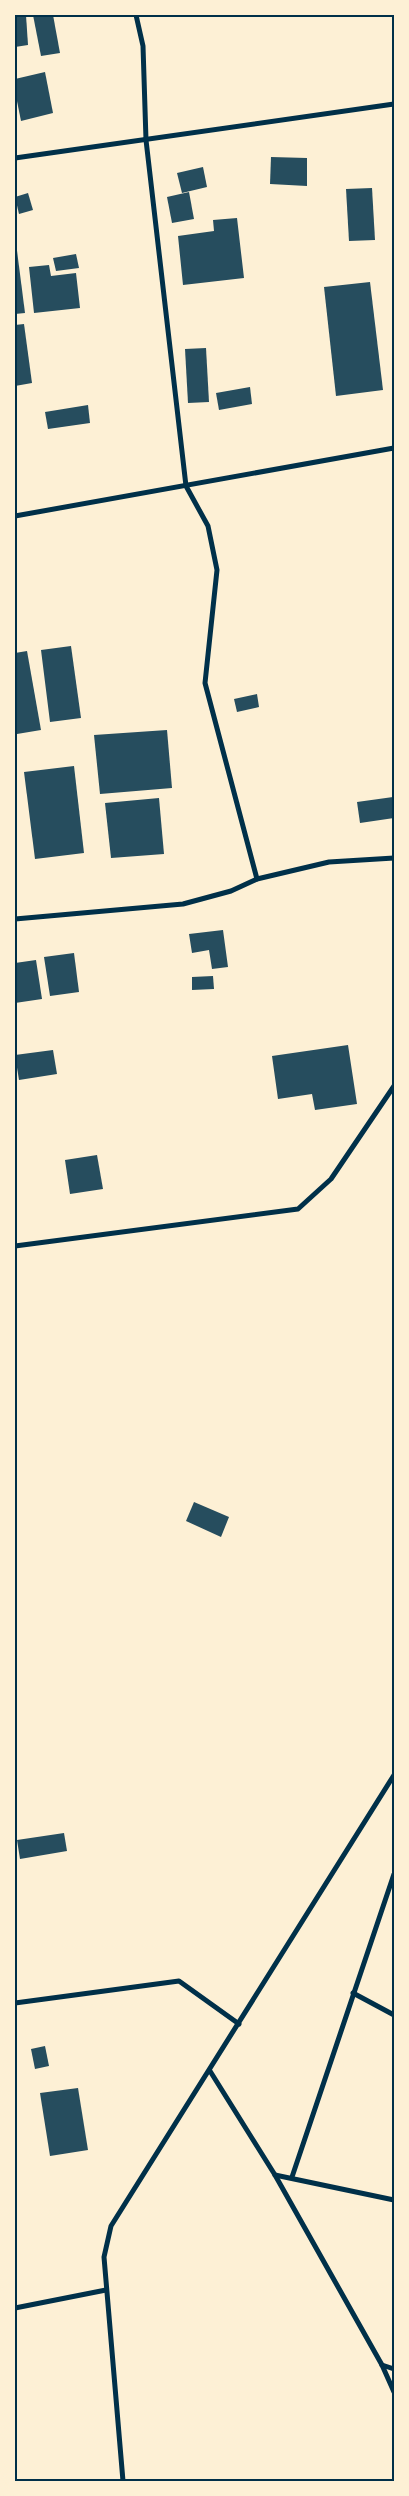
<svg xmlns="http://www.w3.org/2000/svg" width="409" height="2496" viewBox="0 0 409 2496" font-family="Overpass,sans-serif">
<style>
.building{fill:#264d5e}
.lines{fill:none;stroke-linecap:round;stroke-linejoin:round}
.minor{stroke:#003049;stroke-width:5}
.neatline{fill:none;stroke:#003049;stroke-width:2}
</style>
<rect width="100%" height="100%" fill="#fdf0d5"/>
<g class="building">
<path d="M15,15H26L28,45L15,47Z"/>
<path d="M33,15H53L60,53L41,56Z"/>
<path d="M45,72L53,113L21,121L15,91V79Z"/>
<path d="M271,157L307,158V186L270,184Z"/>
<path d="M203,167L207,187L182,193L177,173Z"/>
<path d="M372,188L375,240L349,241L346,189Z"/>
<path d="M189,192L194,219L172,223L167,197Z"/>
<path d="M28,193L33,210L19,214L15,197Z"/>
<path d="M237,218L244,278L183,285L178,236L214,231L213,220Z"/>
<path d="M15,235L25,313L15,314Z"/>
<path d="M76,254L79,268L56,271L53,258Z"/>
<path d="M49,265L51,276L76,273L80,308L34,313L29,267Z"/>
<path d="M370,282L383,390L336,396L324,287Z"/>
<path d="M24,324L32,383L15,386V325Z"/>
<path d="M206,348L209,402L188,403L185,349Z"/>
<path d="M250,387L252,404L219,410L216,393Z"/>
<path d="M88,405L90,423L48,429L45,412Z"/>
<path d="M71,646L81,718L50,722L41,650Z"/>
<path d="M27,651L41,730L17,734L15,722V653Z"/>
<path d="M257,694L259,707L237,712L234,699Z"/>
<path d="M167,730L172,788L100,794L94,735Z"/>
<path d="M74,766L84,853L35,859L24,772Z"/>
<path d="M393,797L394,818L360,823L357,802Z"/>
<path d="M159,798L164,854L111,858L105,803Z"/>
<path d="M223,930L228,967L212,969L209,950L192,953L189,934Z"/>
<path d="M74,953L79,992L50,996L44,957Z"/>
<path d="M36,960L42,999L15,1003V963Z"/>
<path d="M213,976L214,989L192,990V977Z"/>
<path d="M348,1045L357,1104L315,1110L312,1094L278,1099L272,1056Z"/>
<path d="M53,1050L57,1074L19,1080L15,1055Z"/>
<path d="M97,1155L103,1189L70,1194L65,1160Z"/>
<path d="M194,1502L229,1517L221,1537L186,1521Z"/>
<path d="M64,1833L67,1851L20,1859L17,1840Z"/>
<path d="M45,2046L49,2066L35,2069L31,2049Z"/>
<path d="M78,2088L88,2150L50,2156L40,2093Z"/>
</g>
<g class="lines">
<g class="minor">
<path d="M136,15L143,46L146,140L186,486L208,526L217,570L205,683L257,879"/>
<path d="M15,158L394,104"/>
<path d="M15,516L394,448"/>
<path d="M15,919L183,904L231,891L257,879L329,862L394,858"/>
<path d="M15,1246L298,1209L331,1179L394,1086"/>
<path d="M353,1993L394,2015"/>
<path d="M15,2003L179,1981L239,2024"/>
<path d="M210,2071L275,2175L382,2365L394,2392"/>
<path d="M275,2175L394,2200"/>
<path d="M292,2177L394,1874"/>
<path d="M15,2308L106,2290"/>
<path d="M382,2365L394,2369"/>
<path d="M123,2481L104,2257L111,2226L394,1775"/>
</g>
</g>
<rect width="409" height="2496" fill="none" stroke="#fdf0d5" stroke-width="32"/>
<rect x="16" y="16" width="377" height="2464" class="neatline"/>
</svg>
